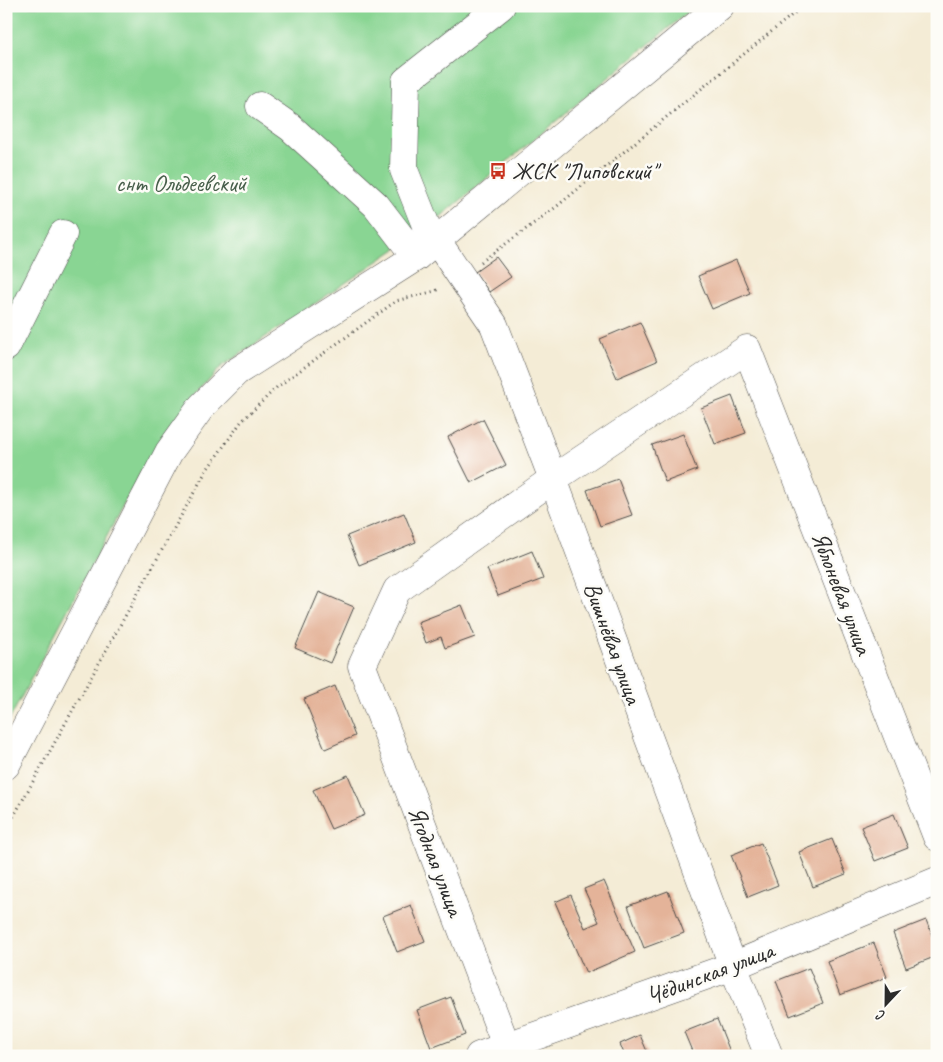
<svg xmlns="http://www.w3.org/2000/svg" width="943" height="1062" viewBox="0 0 943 1062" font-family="Caveat,sans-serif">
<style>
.green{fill:#89d593;stroke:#5a805f}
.building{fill:#e4b399}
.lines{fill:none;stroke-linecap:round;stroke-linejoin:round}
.minor-casing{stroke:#494845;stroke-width:29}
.path{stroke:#494845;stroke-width:3;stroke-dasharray:1 4;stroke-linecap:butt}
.minor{stroke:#fff;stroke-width:28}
.labels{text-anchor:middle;stroke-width:5;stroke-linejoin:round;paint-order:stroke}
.poi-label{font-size:24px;fill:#2b2b2b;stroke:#fdfcf7;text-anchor:start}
.park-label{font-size:24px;fill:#475e4a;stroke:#fdfcf7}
.street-label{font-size:24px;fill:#2b2b2b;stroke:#fdfcf7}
</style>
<rect width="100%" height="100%" fill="#fdfcf7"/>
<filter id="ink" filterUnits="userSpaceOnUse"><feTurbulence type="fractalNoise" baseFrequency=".02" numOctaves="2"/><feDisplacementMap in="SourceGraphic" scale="10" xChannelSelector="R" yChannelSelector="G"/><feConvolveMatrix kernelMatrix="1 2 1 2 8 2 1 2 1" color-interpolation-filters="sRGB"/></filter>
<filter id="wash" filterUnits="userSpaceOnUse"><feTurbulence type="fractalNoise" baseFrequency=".0096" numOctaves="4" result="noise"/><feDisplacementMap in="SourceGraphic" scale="20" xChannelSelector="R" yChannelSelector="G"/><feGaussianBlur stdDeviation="1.12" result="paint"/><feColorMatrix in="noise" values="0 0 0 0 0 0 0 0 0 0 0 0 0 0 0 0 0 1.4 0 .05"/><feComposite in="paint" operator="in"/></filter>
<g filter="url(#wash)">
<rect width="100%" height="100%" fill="#f4ecd6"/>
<path class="green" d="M6,6H695L427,228L221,367L170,424L139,476L6,726Z"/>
<g id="blocks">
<g class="building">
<path d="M496,257L511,277L489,292L475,272Z"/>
<path d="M736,260L750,293L712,309L698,276Z"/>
<path d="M640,322L657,361L617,378L600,339Z"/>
<path d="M732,396L746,433L715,444L701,408Z"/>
<path d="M483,419L506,465L471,483L448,437Z"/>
<path d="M683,434L697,470L665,482L652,445Z"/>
<path d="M618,479L632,515L600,526L587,490Z"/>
<path d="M404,513L416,542L359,565L347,536Z"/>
<path d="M532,551L543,579L498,596L487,569Z"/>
<path d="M319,592L354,607L330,663L295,648Z"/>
<path d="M462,605L475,637L445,648L441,637L426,643L418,622Z"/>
<path d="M335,686L355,736L325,749L304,699Z"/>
<path d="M348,775L365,815L331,829L313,790Z"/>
<path d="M894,814L908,848L875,861L861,827Z"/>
<path d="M832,839L846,874L813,887L799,852Z"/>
<path d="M761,843L778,885L748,897L731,855Z"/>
<path d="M604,881L635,952L586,973L555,902L571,895L585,928L599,922L584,889Z"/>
<path d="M668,891L684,933L644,948L628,906Z"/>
<path d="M411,905L425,941L397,952L383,916Z"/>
<path d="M926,920L937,948V956L906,968L893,933Z"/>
<path d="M874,943L887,977L840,995L827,961Z"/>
<path d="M809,968L823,1003L790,1016L776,981Z"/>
<path d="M451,997L465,1035L431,1048L417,1010Z"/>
<path d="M717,1019L731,1054L726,1056H694L684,1032Z"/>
<path d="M640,1035L649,1056H625L620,1044Z"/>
</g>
</g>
</g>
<g filter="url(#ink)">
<use href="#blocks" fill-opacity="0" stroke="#494845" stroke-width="1"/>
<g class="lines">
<g class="minor-casing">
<g id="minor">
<path d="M501,6L406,81L404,170L427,228L437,241L494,325L553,479L733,966L769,1056"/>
<path d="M260,106L290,127L376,205L416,257"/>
<path d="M6,347L63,234"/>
<path d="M6,765L169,452L202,406L236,372L416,257L720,6"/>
<path d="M479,1056L733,966L937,881"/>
<path d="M510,1056L362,666L397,590L553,479L747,349L937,837"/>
</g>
</g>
<g class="path">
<path d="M481,262L556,207L803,6"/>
<path d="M6,830L206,471L241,422L277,387L396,301L435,291L440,288"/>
</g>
<use href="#minor" class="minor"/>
</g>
</g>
<defs>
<g id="bus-bare" transform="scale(1.35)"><path d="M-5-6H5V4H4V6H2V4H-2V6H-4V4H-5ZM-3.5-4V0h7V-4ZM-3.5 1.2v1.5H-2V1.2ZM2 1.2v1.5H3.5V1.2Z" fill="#c8321e" stroke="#fdfcf7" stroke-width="2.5" paint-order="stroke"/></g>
</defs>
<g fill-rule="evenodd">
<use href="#bus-bare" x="498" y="171"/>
</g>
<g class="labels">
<g class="poi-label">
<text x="512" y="179">ЖСК "Липовский"</text>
</g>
<g class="park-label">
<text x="181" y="191">снт Ольдеевский</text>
</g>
<g class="street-label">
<text transform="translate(842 593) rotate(69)" y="8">Яблоневая улица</text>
<text transform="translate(613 643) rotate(70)" y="8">Вишнёвая улица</text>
<text transform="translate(436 861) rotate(69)" y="8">Ягодная улица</text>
<text transform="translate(710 973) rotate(-21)" y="8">Чёдинская улица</text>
</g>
</g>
<rect width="943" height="1062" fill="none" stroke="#fdfcf7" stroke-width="25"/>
<g transform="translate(886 1004) rotate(202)" stroke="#fdfcf7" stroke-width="4" paint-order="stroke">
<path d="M0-4L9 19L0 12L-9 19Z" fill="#2b2b2b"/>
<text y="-8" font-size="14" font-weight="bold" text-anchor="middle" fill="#2b2b2b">С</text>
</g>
</svg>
